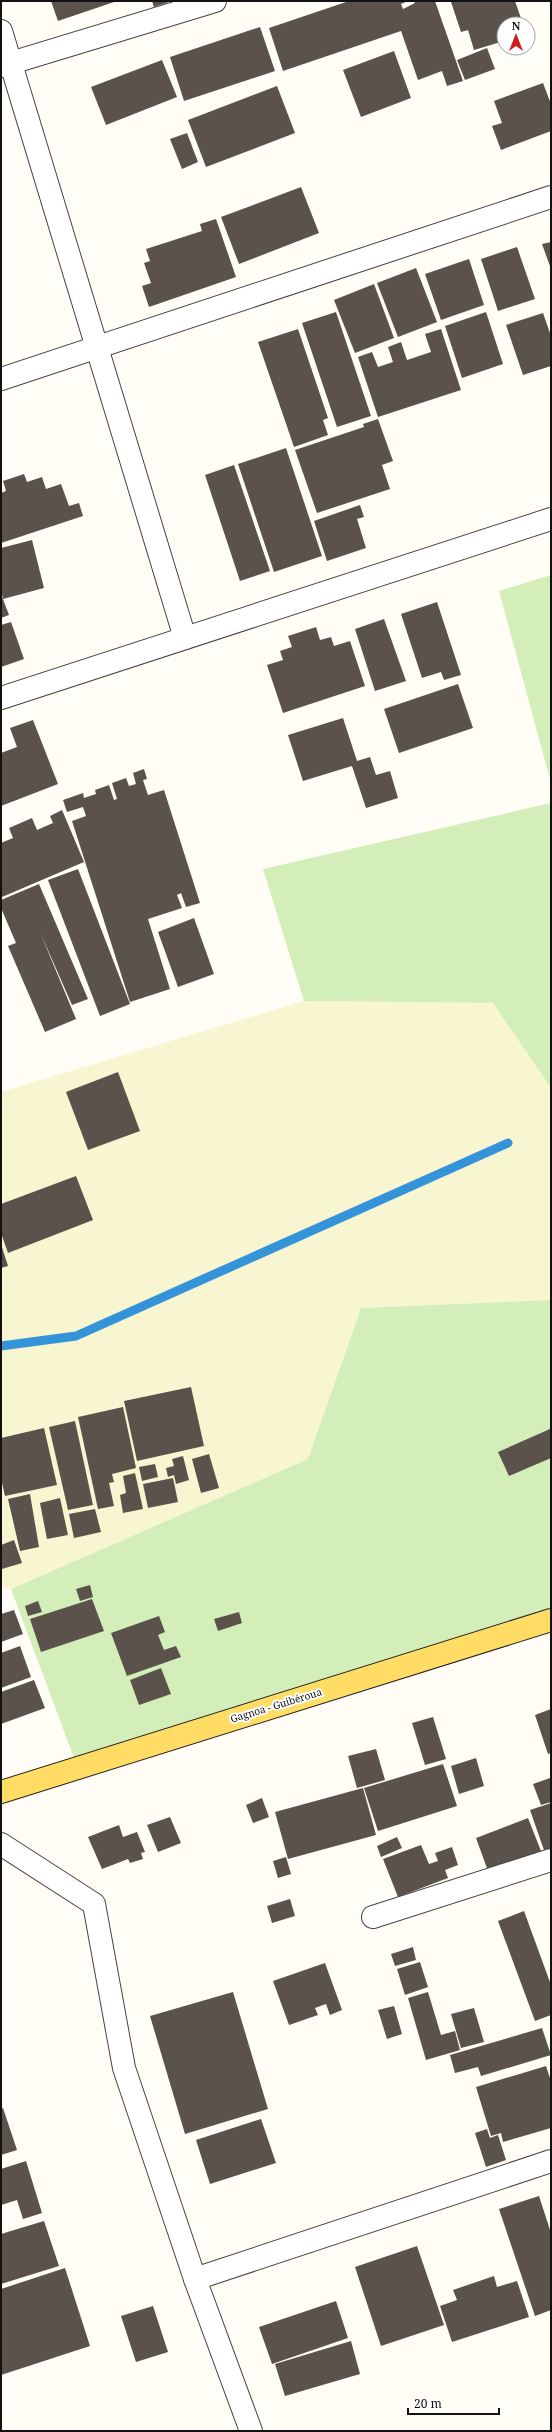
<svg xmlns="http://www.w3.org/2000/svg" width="552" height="2432" viewBox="0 0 552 2432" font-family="'Noto Serif',serif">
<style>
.farmland{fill:#f8f6d1}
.green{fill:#d4eeb9}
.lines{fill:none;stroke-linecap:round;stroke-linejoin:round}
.stream{stroke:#3493d9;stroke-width:9}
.building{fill:#5b524c}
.minor-casing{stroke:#444;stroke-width:24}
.primary-casing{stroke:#222;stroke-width:24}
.minor{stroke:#fff;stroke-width:22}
.primary{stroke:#ffdd65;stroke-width:22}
.labels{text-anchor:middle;stroke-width:4;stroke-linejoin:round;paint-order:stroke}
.street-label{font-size:10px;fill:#111;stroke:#fff}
</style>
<rect width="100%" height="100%" fill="#fffdf5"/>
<path class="farmland" d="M304,1001L493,1003L551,1088V1300L361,1308L308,1459L11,1589L1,1587V1092Z"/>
<g class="green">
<path d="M551,575V783L499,591Z"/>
<path d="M551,803V1088L493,1003L304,1001L263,869Z"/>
<path d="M551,1300V1613L74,1758L11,1589L308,1459L361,1308Z"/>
</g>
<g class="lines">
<path class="stream" d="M1,1346L76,1336L508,1143"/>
</g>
<g class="building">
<path d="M51,1H117L58,21Z"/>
<path d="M152,1H172L154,7Z"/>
<path d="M349,1H408L401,4L403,9L415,3L414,1H435L463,81L447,86L442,71L418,80L401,31L283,71L269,28Z"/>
<path d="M455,1H515L523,24H504V41L474,50L468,30L461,32L451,2Z"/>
<path d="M260,27L275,71L184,101L170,57Z"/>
<path d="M487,48L495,69L465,80L457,60Z"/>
<path d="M394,51L411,98L361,117L343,70Z"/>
<path d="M162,60L177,97L106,125L91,87Z"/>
<path d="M543,83L551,104V131L501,150L492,126L502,123L494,101Z"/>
<path d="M277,86L295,133L206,167L188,120Z"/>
<path d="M187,133L198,162L182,169L170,139Z"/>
<path d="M301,187L319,233L239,264L221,217Z"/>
<path d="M216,219L236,277L149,307L142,286L151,283L144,263L150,261L146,249L202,231L200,224Z"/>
<path d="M551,242V269L542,244Z"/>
<path d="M517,247L535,299L498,311L481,259Z"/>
<path d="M469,259L484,305L441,320L425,274Z"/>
<path d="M416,268L437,322L398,337L377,283Z"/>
<path d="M374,284L394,338L355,353L334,300Z"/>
<path d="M336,312L371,416L337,427L302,323Z"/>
<path d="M486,312L503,364L462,378L445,326Z"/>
<path d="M543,313L551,336V366L523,375L506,325Z"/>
<path d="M298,329L328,418L323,420L328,435L294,447L258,342Z"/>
<path d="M441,329L461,390L378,417L358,357L372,352L378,367L393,362L388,347L401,342L407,360L431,352L425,334Z"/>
<path d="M378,419L393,461L382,465L390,489L317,513L295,450L364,427L363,424Z"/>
<path d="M286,448L322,556L274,572L238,464Z"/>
<path d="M234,465L270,571L240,581L205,475Z"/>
<path d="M24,474L27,482L42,477L46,489L61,484L69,506L79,503L83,516L1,543V493L6,491L3,481Z"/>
<path d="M360,505L364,517L357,519L366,548L327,561L314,521Z"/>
<path d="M32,540L44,588L3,599L1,590V548Z"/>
<path d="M1,594L9,615L1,618Z"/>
<path d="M437,602L461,675L444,680L441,672L422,678L401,614Z"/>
<path d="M384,619L406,681L375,691L355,629Z"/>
<path d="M11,622L24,659L1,667V625Z"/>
<path d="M316,627L320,640L331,637L334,646L350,641L365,686L283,713L267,665L283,660L280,651L292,647L288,636Z"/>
<path d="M458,684L473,728L399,753L384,709Z"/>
<path d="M343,718L357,761L370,757L376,775L390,771L398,798L366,808L352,766L303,781L288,735Z"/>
<path d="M33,720L58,784L1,806V753L17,747L10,728Z"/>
<path d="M144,769L147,779L143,780L148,795L164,790L200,903L186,907L181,893L177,895L182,908L148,919L170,989L130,1002L72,821L86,816L83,807L67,812L63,800L83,793L84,798L96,794L95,790L109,785L114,800L117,799L112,783L126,778L129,786L136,784L133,773Z"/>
<path d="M62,810L84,862L2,897L1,843L13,838L9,828L32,818L37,830L53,823L50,816Z"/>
<path d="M78,869L130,1004L100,1016L48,880Z"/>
<path d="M39,884L88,999L72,1005L40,932L76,1019L45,1032L8,946L16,943L1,908V900Z"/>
<path d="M194,918L214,974L178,987L158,932Z"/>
<path d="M118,1072L140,1131L88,1150L66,1092Z"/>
<path d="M76,1176L93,1220L8,1253L1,1233V1204Z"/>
<path d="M1,1244L8,1266L1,1268Z"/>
<path d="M191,1387L204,1446L137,1461L124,1401Z"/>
<path d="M123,1407L136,1468L112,1474L114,1482L109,1483L114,1506L98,1509L78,1417Z"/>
<path d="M75,1421L93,1505L68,1510L49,1427Z"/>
<path d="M44,1428L57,1485L5,1496L1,1478V1438Z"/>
<path d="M550,1429L551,1458L509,1476L498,1452Z"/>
<path d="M209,1454L219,1488L201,1493L192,1459Z"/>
<path d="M183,1456L189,1480L176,1484L174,1475L168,1477L166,1468L174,1466L172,1459Z"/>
<path d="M155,1464L158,1477L142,1481L139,1467Z"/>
<path d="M135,1473L143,1509L123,1513L120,1495L126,1493L123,1476Z"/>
<path d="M173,1478L178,1502L148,1508L143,1484Z"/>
<path d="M30,1494L39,1547L20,1551L8,1499Z"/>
<path d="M60,1498L68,1535L47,1539L40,1503Z"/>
<path d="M95,1509L101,1532L74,1538L69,1514Z"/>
<path d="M14,1540L22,1563L2,1569L1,1545Z"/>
<path d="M90,1585L93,1597L80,1601L76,1589Z"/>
<path d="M92,1599L104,1631L41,1652L30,1619Z"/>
<path d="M38,1601L42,1612L28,1616L25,1606Z"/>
<path d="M14,1610L23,1634L1,1642V1614Z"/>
<path d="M239,1612L242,1623L218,1631L214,1619Z"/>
<path d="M159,1616L165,1632L158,1635L164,1650L176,1646L181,1657L127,1676L111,1633Z"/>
<path d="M20,1646L31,1677L1,1688V1653Z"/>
<path d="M161,1668L171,1694L139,1705L130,1680Z"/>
<path d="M34,1680L45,1708L1,1724V1692Z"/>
<path d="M551,1709V1753L548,1754L535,1715Z"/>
<path d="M433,1717L446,1759L425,1765L412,1723Z"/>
<path d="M376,1749L385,1780L357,1788L348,1756Z"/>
<path d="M476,1758L484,1786L459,1794L451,1766Z"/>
<path d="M443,1764L457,1806L378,1831L364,1788Z"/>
<path d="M550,1778L551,1802L541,1805L533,1784Z"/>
<path d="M363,1788L376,1835L288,1859L275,1812Z"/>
<path d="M262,1798L269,1817L253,1823L246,1805Z"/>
<path d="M551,1803V1851L545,1853L530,1810Z"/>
<path d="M170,1817L181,1843L158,1852L147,1825Z"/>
<path d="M528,1818L541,1851L488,1871L476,1838Z"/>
<path d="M119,1825L123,1837L137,1832L145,1852L141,1853L143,1859L130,1863L128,1859L102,1869L88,1837Z"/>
<path d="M397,1837L402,1848L381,1857L377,1846Z"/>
<path d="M421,1845L429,1864L438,1861L435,1853L452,1847L458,1865L445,1870L448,1878L398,1897L383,1859Z"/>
<path d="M286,1857L291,1874L278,1878L273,1861Z"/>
<path d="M290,1899L295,1916L272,1923L267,1906Z"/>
<path d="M524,1911L551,1985V2015L535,2021L498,1921Z"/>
<path d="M413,1947L416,1960L395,1966L391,1954Z"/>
<path d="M420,1962L428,1987L405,1995L397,1969Z"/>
<path d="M325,1963L342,2010L330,2015L326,2004L315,2008L318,2015L289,2025L273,1981Z"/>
<path d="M233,1992L268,2109L185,2134L150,2016Z"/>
<path d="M428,1992L441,2035L455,2031L460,2050L426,2060L408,1998Z"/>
<path d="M394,2006L402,2034L387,2039L378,2010Z"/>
<path d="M474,2008L484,2042L461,2048L451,2014Z"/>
<path d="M542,2028L551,2055L481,2076L478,2067L455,2073L450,2055Z"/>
<path d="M546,2066L551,2081V2128L503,2142L501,2133L491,2136L476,2087Z"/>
<path d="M3,2108L17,2150L1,2155V2109Z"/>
<path d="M261,2119L276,2163L210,2184L196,2140Z"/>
<path d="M487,2129L490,2138L498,2135L506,2160L486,2167L475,2133Z"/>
<path d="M26,2161L42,2213L23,2219L17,2200L1,2205V2169Z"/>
<path d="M539,2196L551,2233V2310L535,2316L499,2209Z"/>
<path d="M44,2221L59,2266L1,2284V2234Z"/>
<path d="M417,2246L444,2325L381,2346L355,2267Z"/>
<path d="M65,2268L90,2346L1,2375V2289Z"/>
<path d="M494,2276L497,2287L517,2281L529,2317L452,2342L440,2306L457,2300L453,2290Z"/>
<path d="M336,2301L348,2338L272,2364L259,2327Z"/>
<path d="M153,2306L168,2352L136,2362L121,2316Z"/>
<path d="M351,2341L360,2374L285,2396L275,2364Z"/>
</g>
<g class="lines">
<g class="minor-casing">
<g id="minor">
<path d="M1,31L185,638"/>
<path d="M1,66L215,1"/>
<path d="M1,379L551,197"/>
<path d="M1,698L551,519"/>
<path d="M1,1844L94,1904L124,2068L195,2279L551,2161"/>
<path d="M373,1917L551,1860"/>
<path d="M195,2279L251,2431"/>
</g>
</g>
<g class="primary-casing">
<path id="primary" d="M1,1792L551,1620"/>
</g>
<use href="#minor" class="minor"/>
<use href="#primary" class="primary"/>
</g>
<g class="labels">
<g class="street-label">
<text transform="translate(276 1705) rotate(-17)" y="4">Gagnoa - Guibéroua</text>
</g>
</g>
<rect width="552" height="2432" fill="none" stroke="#111111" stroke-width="4"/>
<g transform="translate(516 36)"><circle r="19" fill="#ffffff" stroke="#a0a0a0"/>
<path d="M0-3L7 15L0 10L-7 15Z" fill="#cf1b1e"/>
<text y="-6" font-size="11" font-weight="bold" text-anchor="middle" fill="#111111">N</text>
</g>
<path d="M408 2408v6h91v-6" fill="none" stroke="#111111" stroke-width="2"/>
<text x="414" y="2408" font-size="12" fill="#111111" stroke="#ffffff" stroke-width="3" paint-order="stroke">20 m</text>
</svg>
